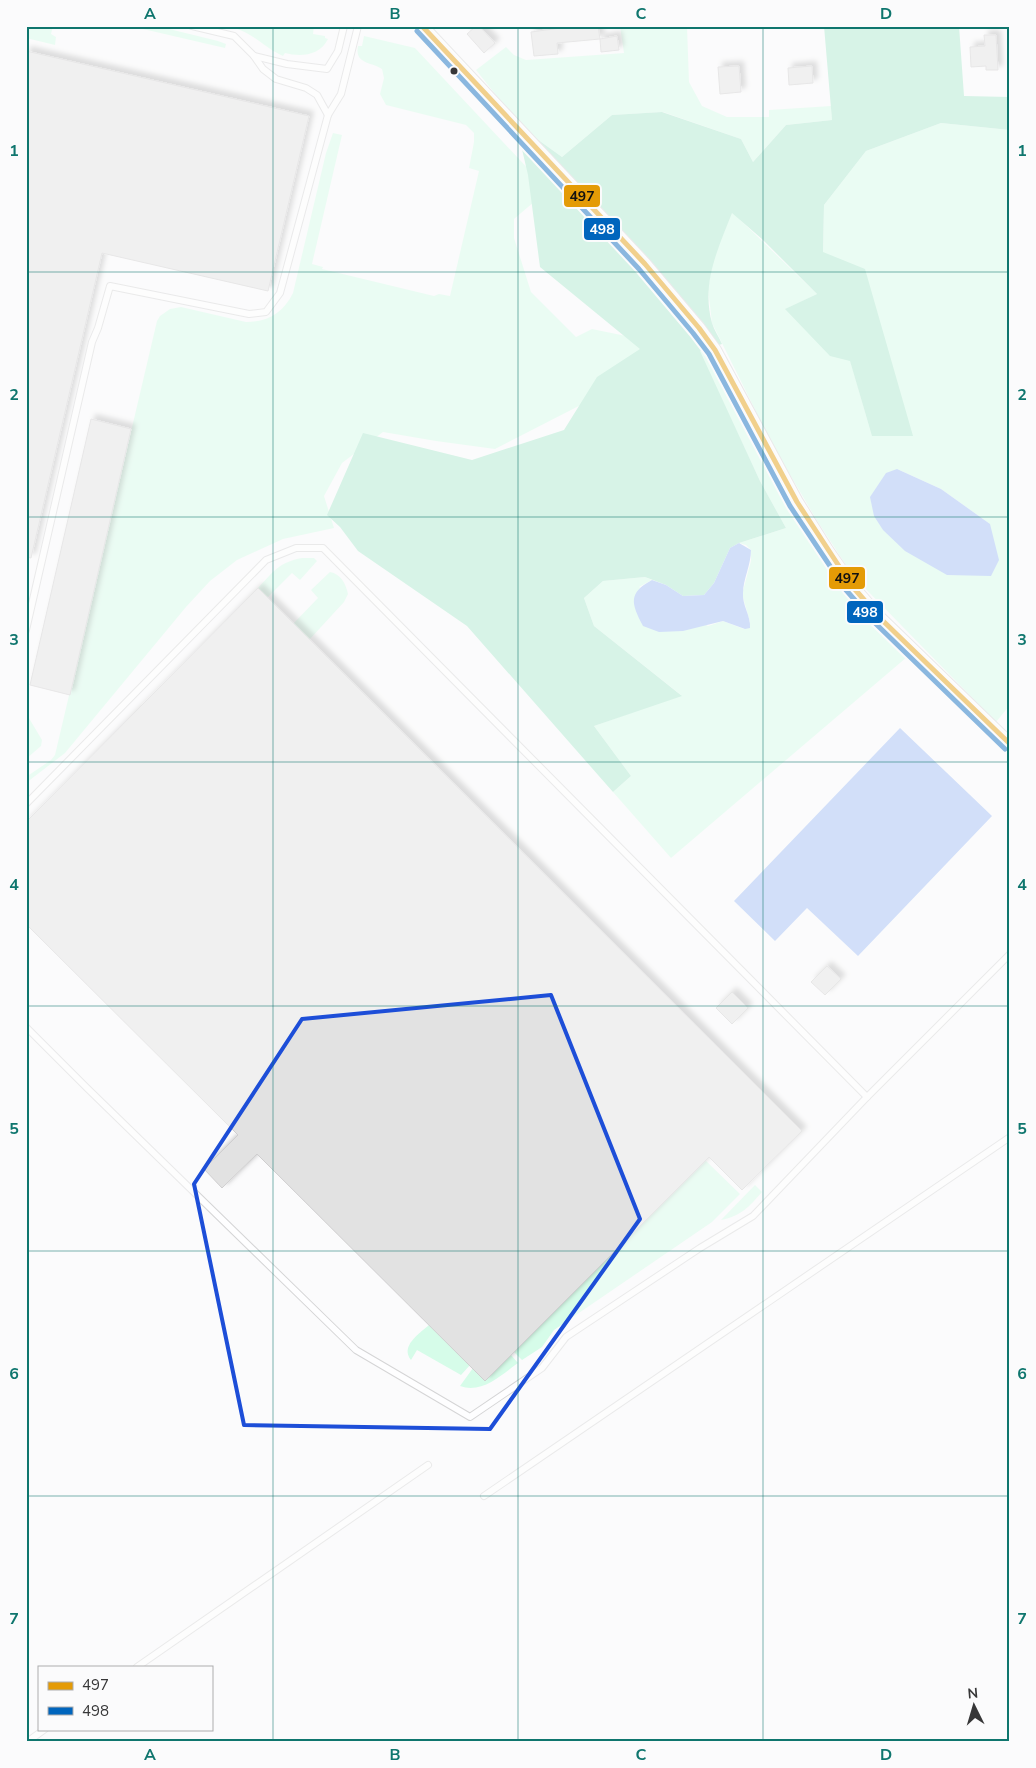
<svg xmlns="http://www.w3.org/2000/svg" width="1036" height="1768" viewBox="0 0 1036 1768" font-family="'Nunito Sans',sans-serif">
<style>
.green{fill:#d6fce9;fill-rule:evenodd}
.forest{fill:#aae9ce}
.water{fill:#9fbdf7}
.building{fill:#e2e2e2;stroke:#cfcecf;filter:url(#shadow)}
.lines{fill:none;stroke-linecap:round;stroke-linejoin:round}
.lane-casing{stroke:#d5d5d6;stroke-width:8}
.street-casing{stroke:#d5d5d6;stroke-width:14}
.lane{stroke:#fefeff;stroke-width:6}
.street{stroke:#fefeff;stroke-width:12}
.bus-1-casing{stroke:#fbfbfc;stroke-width:9}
.bus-2-casing{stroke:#fbfbfc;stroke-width:9}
.bus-1{stroke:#e49b06;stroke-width:5}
.bus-2{stroke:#0065bd;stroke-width:5}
.marked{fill:none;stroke:#1d4ed8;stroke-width:4;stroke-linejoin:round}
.grid{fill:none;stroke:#0f766e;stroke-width:1;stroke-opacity:0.55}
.bus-dot{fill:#373738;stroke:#fbfbfc;stroke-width:2}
.line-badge{stroke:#fbfbfc;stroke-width:2}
.badge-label{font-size:14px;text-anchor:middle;font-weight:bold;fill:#fff}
.pale-badge-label{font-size:14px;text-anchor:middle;font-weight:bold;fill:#111}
.neatline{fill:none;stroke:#0f766e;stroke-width:2}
.grid-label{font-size:16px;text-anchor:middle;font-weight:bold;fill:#0f766e}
</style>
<defs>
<filter id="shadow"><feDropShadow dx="4.5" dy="-4.5" stdDeviation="2.5" flood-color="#0004"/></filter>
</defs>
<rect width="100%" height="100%" fill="#fbfbfc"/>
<g class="green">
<path d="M26,26H53L51,34L56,37L55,45L26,38Z"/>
<path d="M130,26H157L218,41L226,44L225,48Z"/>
<path d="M228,26H314L313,34L325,36V38L328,39C320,56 300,57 285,53L283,56C261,46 255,33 228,26Z"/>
<path d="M620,26H687L689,82L702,106L727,117H769V110L831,106L832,120L786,125L753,162L741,139L663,112L612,115L562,157L523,129L476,70L506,47L514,55L526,60L624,53Z"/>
<path d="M364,36L415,48L548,190L514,219V238L531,292L576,337L592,329L626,336L640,328L651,369L495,449L436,441L383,432L342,463L324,496L334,528L283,539L237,560L210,581L186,607L65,753L26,783V777L51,760L55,755L157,321L160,316L170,309L181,307L246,322C268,322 283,313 293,293L326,153L333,133L342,135L312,264L323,267L322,269L434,296L439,294L450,296L479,171L469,168L474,142V133L466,125L386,105L380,94L384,78L382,69C372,62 354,64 358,46H362Z"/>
<path d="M941,123L1010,130V705L996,722L853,576L816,519L772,444L712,323L708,289L713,260L732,212L817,294L786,309L850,360L872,436L823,252L824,205L866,151ZM897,469L941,489L990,524Z"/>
<path d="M705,348L827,567L879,632L907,657L671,858L613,792L631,776L594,726L681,695L594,626L584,598L603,581L645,577L652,580L639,587L708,626L723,621L744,629L750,622L742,594L751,561V550L746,545L739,543L786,528L760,481L699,351Z"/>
<path d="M302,558H314L317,561L300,580L292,573L267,598L258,588C273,572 279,562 302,558Z"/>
<path d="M330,572C341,574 346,584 348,594L344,602L309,640L293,624L318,598L311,590Z"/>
<path d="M26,713L42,740L41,746L26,759Z"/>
<path d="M706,1161L740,1194L712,1222L554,1330L542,1347L522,1360L514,1352Z"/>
<path d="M755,1185L762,1192C749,1207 741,1216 721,1220Z"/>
<path d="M429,1325L470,1365L461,1375L417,1350L411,1360C400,1346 419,1334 429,1325Z"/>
<path d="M511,1355L518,1363C501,1375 482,1394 460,1386L473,1368L485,1381Z"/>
</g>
<path class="forest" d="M824,26H959L964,96L1010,97V130L941,123L866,151L824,205L823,252L865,269L913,436H872L850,361L830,356L785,309L817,294L762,239L732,213C718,249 701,283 712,323C714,330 719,337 722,344L700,351L760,481L786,528L739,543L730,548L714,583L704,595L683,596L666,585L645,577L603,581L584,598L594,626L682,696L594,726L631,776L613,792L467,626L358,551L340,527L327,515L363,433L472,460L564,430L597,377L640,349L540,267L528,175L521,145L523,129L562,157L612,115L662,112L741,139L753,162L786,125L832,120Z"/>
<g class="water">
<path d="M897,469L941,489L990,524L999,560L991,576L947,575L905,551L883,530L874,516L870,497L886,473Z"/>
<path d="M739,543L751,550C751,565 743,579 743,593C742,605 751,616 750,628L745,629L723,621L683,631L659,632L643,626C631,603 628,593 652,580L666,585L683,596L704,595L714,583L730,548Z"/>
<path d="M900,728L992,816L858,956L807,908L775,941L734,901Z"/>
</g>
<g class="building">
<path d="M476,26H479L495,43L484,53L467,34Z"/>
<path d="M576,26H598L600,39L617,36L619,50L601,52L600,39L557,43L558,54L534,56L531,32Z"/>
<path d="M984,35H996L998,70H986V66L971,67L970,47L985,46Z"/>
<path d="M26,51L309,116L268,291L102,253L31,558L26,557Z"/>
<path d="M739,66L741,92L720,94L718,67Z"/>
<path d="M812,66L813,83L789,85L788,68Z"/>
<path d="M91,419L131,429L70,695L30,685Z"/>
<path d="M258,588L802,1131L742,1190L709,1157L485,1381L257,1154L222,1188L204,1169L238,1135L26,924V822Z"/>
<path d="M827,966L841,979L825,995L811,982Z"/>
<path d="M732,992L748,1008L732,1024L716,1008Z"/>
</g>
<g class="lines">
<g class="lane-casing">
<g id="lane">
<path d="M192,26L234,36L254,56L287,64L327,69L338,51L344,26"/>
<path d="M254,56L263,69L276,79L306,88L317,95L328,115"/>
<path d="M26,630L92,342L98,328L110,286L249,314L266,312L280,293L328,115L341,94L358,26"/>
<path d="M26,804L266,560L296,548H323L867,1097"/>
<path d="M26,1027L87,1088L356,1350L470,1417L542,1368L566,1337L700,1248L753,1216L867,1097L1010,954"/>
<path d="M484,1496L1010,1137"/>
<path d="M137,1667L428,1465"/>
<path d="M27,1742L45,1729"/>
</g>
</g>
<g class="street-casing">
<path id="street" d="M422,26L645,264L699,328L715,350L797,502L827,550L852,586L880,618L1010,744"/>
</g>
<use href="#lane" class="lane"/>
<use href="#street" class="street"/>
<g class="bus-1-casing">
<path id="bus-1" d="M422,26L645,264L699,328L715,350L797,502L852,586L880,618L1010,744"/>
</g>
<g class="bus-2-casing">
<path id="bus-2" d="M417,31L639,269L693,333L709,354L790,506L846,590L875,623L1005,749"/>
</g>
<use href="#bus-1" class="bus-1"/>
<use href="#bus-2" class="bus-2"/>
</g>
<path d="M0 0H1036V1768H0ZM551,995L640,1219L490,1429L244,1425L194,1184L302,1019Z" fill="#fbfbfc" fill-opacity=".55" fill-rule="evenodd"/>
<path class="marked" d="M551,995L640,1219L490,1429L244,1425L194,1184L302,1019Z"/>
<path class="grid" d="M273,26V1742M518,26V1742M763,26V1742M26,272H1010M26,517H1010M26,762H1010M26,1006H1010M26,1251H1010M26,1496H1010"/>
<circle class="bus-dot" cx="454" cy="71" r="4.5"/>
<g class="line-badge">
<rect x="563" y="184" width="38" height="24" rx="5" fill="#e49b06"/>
<rect x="583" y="217" width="38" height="24" rx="5" fill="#0065bd"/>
<rect x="828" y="566" width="38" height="24" rx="5" fill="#e49b06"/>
<rect x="846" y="600" width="38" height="24" rx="5" fill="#0065bd"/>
</g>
<g class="badge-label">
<text x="602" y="234">498</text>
<text x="865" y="617">498</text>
</g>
<g class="pale-badge-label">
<text x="582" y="201">497</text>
<text x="847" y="583">497</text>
</g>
<rect width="1036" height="1768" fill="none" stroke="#fbfbfc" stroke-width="55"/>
<rect x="38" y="1666" width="175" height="65" fill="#fbfbfc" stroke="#adadae"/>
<rect x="48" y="1682" width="25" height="8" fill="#e49b06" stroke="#adadae"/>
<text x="82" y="1690" font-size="15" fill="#373738">497</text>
<rect x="48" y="1707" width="25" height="8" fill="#0065bd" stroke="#adadae"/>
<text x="82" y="1716" font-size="15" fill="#373738">498</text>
<g transform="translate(974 1706) rotate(355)" stroke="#fbfbfc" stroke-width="4" paint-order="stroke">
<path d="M0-4L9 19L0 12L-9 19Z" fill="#373738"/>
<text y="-8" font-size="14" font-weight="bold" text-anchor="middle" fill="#373738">N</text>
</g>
<rect x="28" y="28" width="980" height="1712" class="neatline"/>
<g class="grid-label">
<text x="150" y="19">A</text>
<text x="395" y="19">B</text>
<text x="641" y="19">C</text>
<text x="886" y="19">D</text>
<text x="14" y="156">1</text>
<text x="1022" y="156">1</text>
<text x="14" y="400">2</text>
<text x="1022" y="400">2</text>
<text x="14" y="645">3</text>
<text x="1022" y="645">3</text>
<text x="14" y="890">4</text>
<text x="1022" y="890">4</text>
<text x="14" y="1134">5</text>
<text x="1022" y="1134">5</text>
<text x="14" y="1379">6</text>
<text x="1022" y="1379">6</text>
<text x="14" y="1624">7</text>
<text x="1022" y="1624">7</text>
<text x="150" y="1760">A</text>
<text x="395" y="1760">B</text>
<text x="641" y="1760">C</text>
<text x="886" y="1760">D</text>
</g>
</svg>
